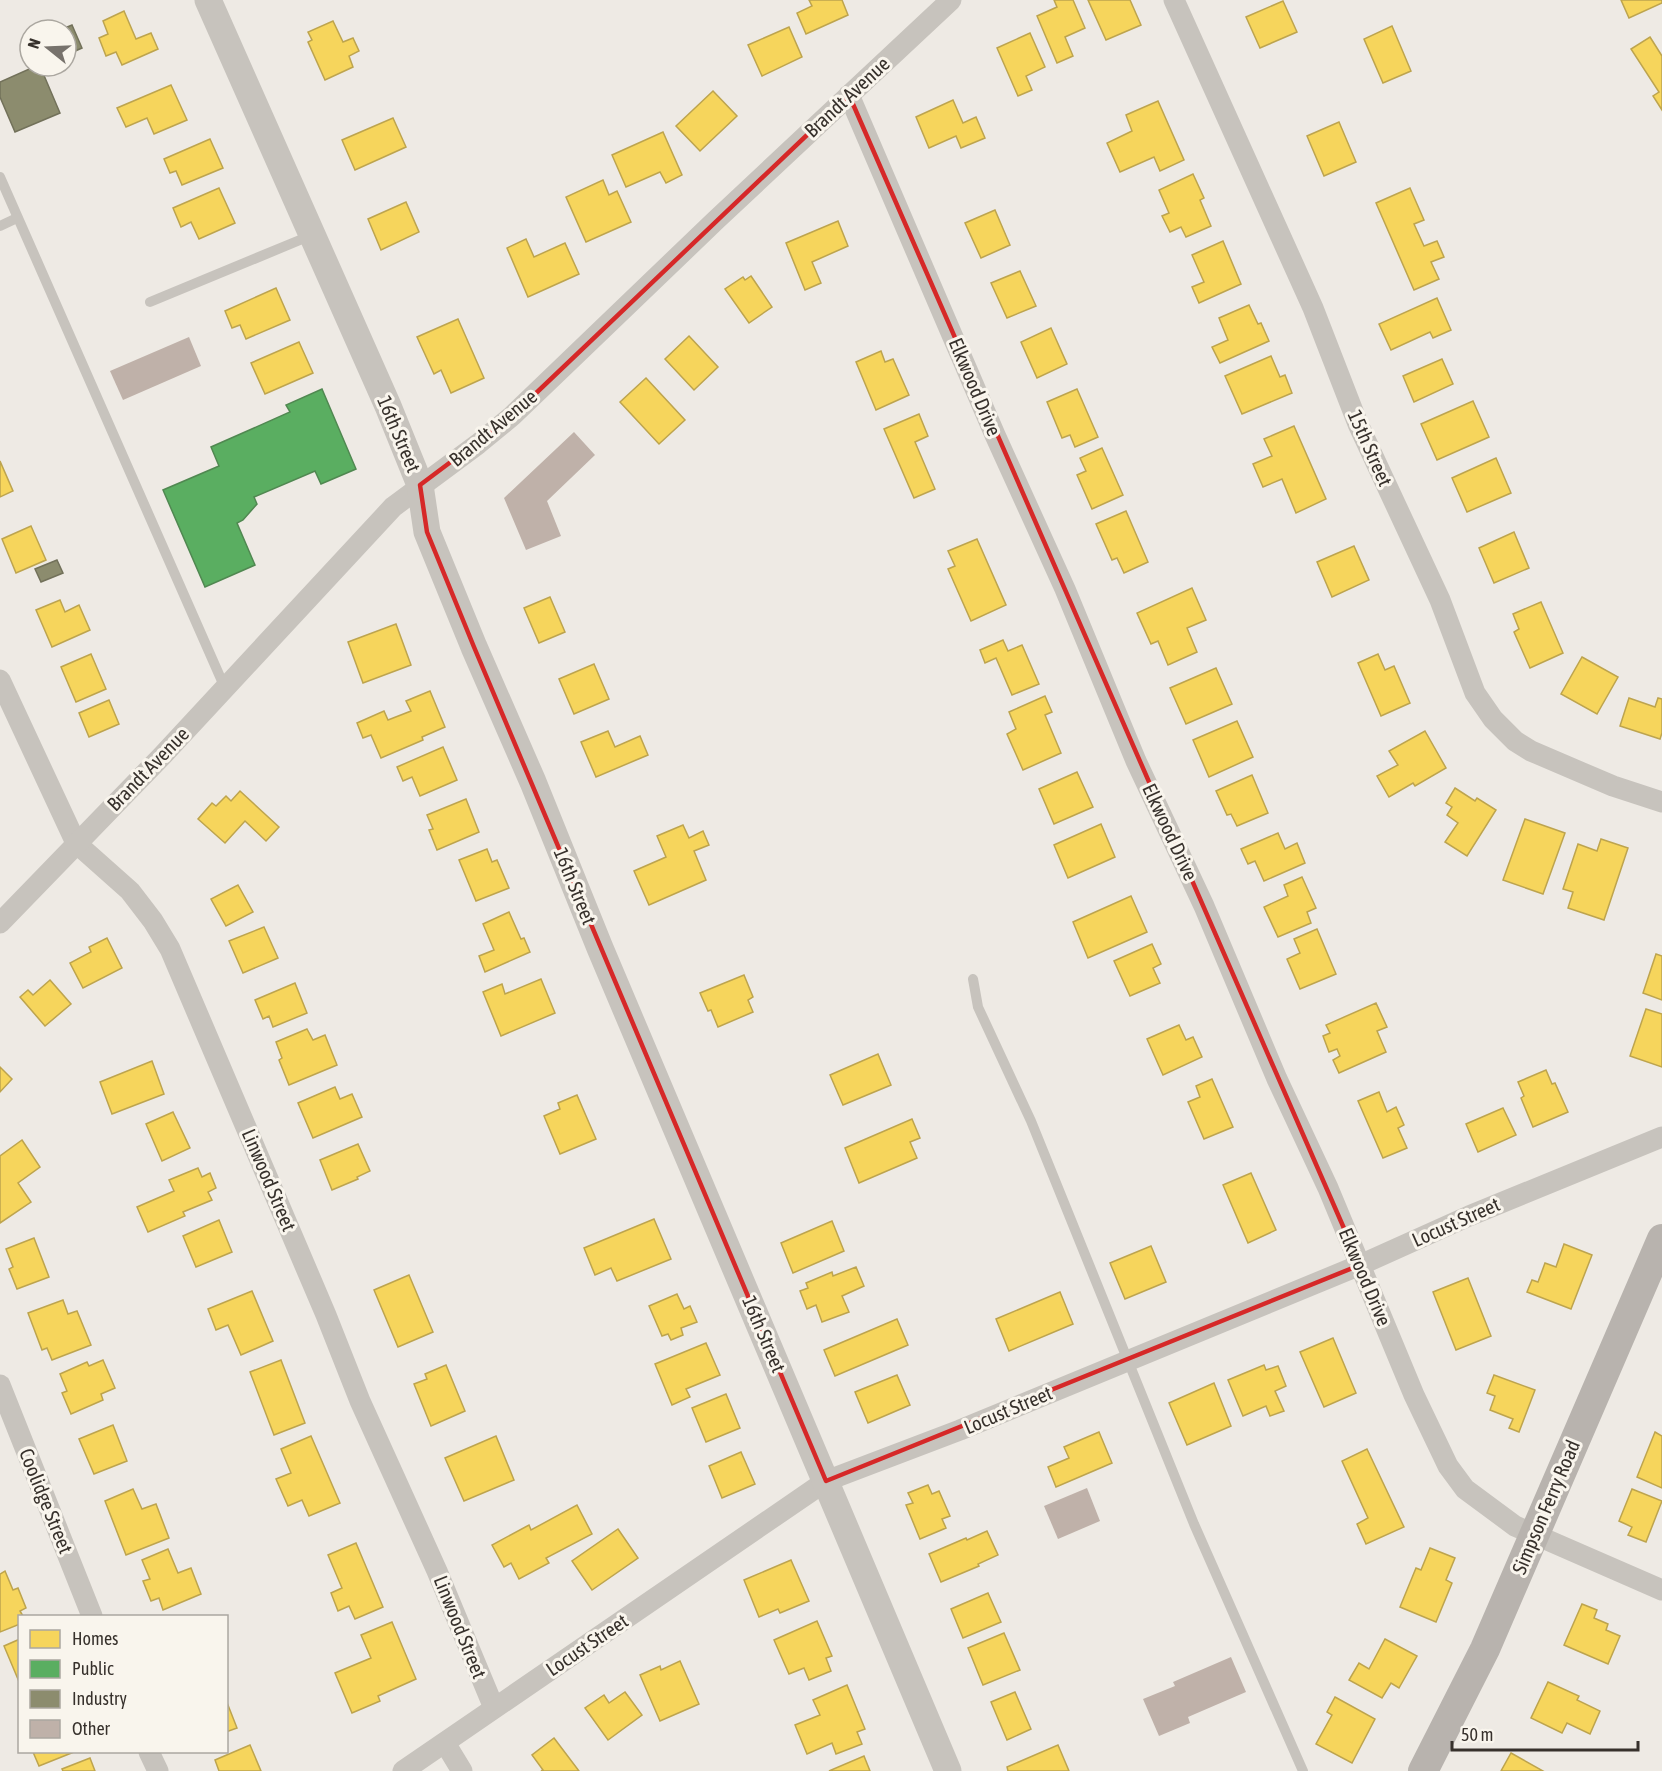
<svg xmlns="http://www.w3.org/2000/svg" width="1662" height="1771" viewBox="0 0 1662 1771" font-family="'Asap Condensed',sans-serif">
<style>
.homes{fill:#f6d55c;stroke:#bda44e;stroke-width:1.5}
.public{fill:#5aae61;stroke:#508851;stroke-width:1.5}
.industry{fill:#8c8c6e;stroke:#72715a;stroke-width:1.5}
.building{fill:#bfb1a9}
.lines{fill:none;stroke-linecap:round;stroke-linejoin:round}
.service{stroke:#c7c3bd;stroke-width:10}
.minor{stroke:#c7c3bd;stroke-width:21}
.tertiary{stroke:#c7c3bd;stroke-width:27}
.secondary{stroke:#b8b3ae;stroke-width:30}
.marked{fill:none;stroke:#d62828;stroke-width:4.5;stroke-linejoin:round}
.labels{text-anchor:middle;stroke-width:6;stroke-linejoin:round;paint-order:stroke}
.street-label{font-size:20px;fill:#37312c;stroke:#f9f5ed}
</style>
<rect width="100%" height="100%" fill="#eeeae4"/>
<g class="homes">
<path d="M809,0H842L848,15L806,34L797,13L812,6Z"/>
<path d="M1054,0H1073L1085,28L1065,37L1073,56L1057,63L1037,16L1057,7Z"/>
<path d="M1088,0H1130L1141,25L1106,40Z"/>
<path d="M1621,0H1662V3L1629,18Z"/>
<path d="M1283,1L1297,32L1260,48L1246,17Z"/>
<path d="M124,11L136,39L151,33L158,49L122,65L116,52L106,56L99,38L108,34L103,21Z"/>
<path d="M333,21L343,42L353,38L359,51L349,56L353,67L325,80L308,42L312,40L308,32Z"/>
<path d="M1392,26L1411,71L1383,83L1364,39Z"/>
<path d="M789,27L802,57L762,76L748,45Z"/>
<path d="M1030,33L1045,67L1026,76L1032,90L1018,96L997,48Z"/>
<path d="M1650,37L1662,56V110L1653,96L1659,92L1631,49Z"/>
<path d="M171,85L187,120L154,134L147,118L126,127L117,108Z"/>
<path d="M713,91L737,116L700,151L676,126Z"/>
<path d="M953,100L963,123L976,117L985,138L961,148L956,136L929,148L916,117Z"/>
<path d="M1158,101L1184,160L1160,171L1154,157L1120,172L1107,143L1132,131L1126,115Z"/>
<path d="M393,118L406,147L355,170L342,140Z"/>
<path d="M1339,122L1356,162L1324,176L1307,136Z"/>
<path d="M663,132L682,175L666,183L660,172L626,187L612,155Z"/>
<path d="M210,139L223,168L182,185L176,171L170,173L164,159Z"/>
<path d="M1193,174L1204,198L1200,200L1211,226L1186,237L1181,227L1170,232L1162,216L1169,213L1159,190Z"/>
<path d="M603,180L609,195L617,191L631,222L586,242L566,197Z"/>
<path d="M219,188L235,223L199,239L191,222L181,227L173,208Z"/>
<path d="M1410,188L1424,220L1414,224L1424,246L1437,241L1444,257L1431,262L1439,279L1414,290L1376,203Z"/>
<path d="M406,202L419,232L381,250L368,219Z"/>
<path d="M995,210L1010,245L981,258L965,223Z"/>
<path d="M838,221L848,246L812,262L821,283L805,290L786,243Z"/>
<path d="M526,239L534,257L565,243L579,274L528,297L507,248Z"/>
<path d="M1223,241L1241,284L1199,303L1192,287L1204,282L1192,255Z"/>
<path d="M1020,271L1036,306L1007,318L991,283Z"/>
<path d="M751,276L772,307L749,323L725,289L743,277L745,280Z"/>
<path d="M276,288L290,320L246,339L240,325L232,328L225,311Z"/>
<path d="M1437,298L1451,330L1433,338L1430,332L1391,350L1379,324Z"/>
<path d="M1249,305L1258,324L1261,323L1269,341L1220,363L1212,347L1228,340L1219,318Z"/>
<path d="M458,319L484,378L451,393L441,370L434,374L417,337Z"/>
<path d="M1051,328L1067,364L1037,378L1021,342Z"/>
<path d="M689,336L718,367L694,390L665,359Z"/>
<path d="M299,342L313,373L265,394L251,363Z"/>
<path d="M881,351L885,362L893,359L909,395L876,410L856,362Z"/>
<path d="M1271,356L1280,377L1285,375L1292,393L1242,414L1225,376Z"/>
<path d="M1442,359L1453,384L1414,402L1403,376Z"/>
<path d="M646,378L685,420L659,444L620,402Z"/>
<path d="M1077,389L1098,437L1075,447L1070,435L1062,438L1047,402Z"/>
<path d="M1473,401L1489,437L1437,460L1421,424Z"/>
<path d="M919,414L928,436L915,442L935,489L914,498L884,429Z"/>
<path d="M1294,426L1326,499L1296,513L1282,479L1263,487L1253,464L1272,456L1264,439Z"/>
<path d="M1102,448L1123,495L1092,509L1077,475L1086,471L1080,458Z"/>
<path d="M1496,458L1511,493L1467,512L1452,478Z"/>
<path d="M0,461L13,491L0,497Z"/>
<path d="M1126,511L1148,562L1124,573L1117,558L1112,560L1096,524Z"/>
<path d="M31,526L46,560L16,573L2,539Z"/>
<path d="M1514,532L1529,568L1494,583L1479,548Z"/>
<path d="M977,539L1006,605L971,621L948,569L955,566L948,551Z"/>
<path d="M1354,546L1369,580L1332,597L1317,562Z"/>
<path d="M1192,588L1206,620L1187,628L1197,652L1168,665L1158,641L1151,644L1137,613Z"/>
<path d="M550,597L565,632L539,643L524,608Z"/>
<path d="M60,600L65,612L79,605L90,630L52,647L36,610Z"/>
<path d="M1541,602L1563,653L1530,668L1514,632L1519,629L1513,614Z"/>
<path d="M396,624L411,665L363,683L348,642Z"/>
<path d="M1003,640L1008,651L1022,645L1039,684L1012,695L996,658L985,663L980,650Z"/>
<path d="M91,654L106,689L76,702L61,667Z"/>
<path d="M1378,654L1385,670L1394,666L1410,703L1381,716L1358,663Z"/>
<path d="M1582,657L1618,677L1597,714L1561,694Z"/>
<path d="M594,664L609,699L574,714L559,679Z"/>
<path d="M1216,668L1232,704L1186,724L1170,688Z"/>
<path d="M430,691L445,727L422,737L423,740L381,758L371,735L363,738L357,723L384,711L388,720L411,711L406,701Z"/>
<path d="M1045,696L1052,712L1045,715L1061,753L1023,770L1007,734L1016,729L1009,712Z"/>
<path d="M1629,698L1655,707L1658,698L1662,699V733L1660,739L1620,726Z"/>
<path d="M109,700L119,724L89,737L79,713Z"/>
<path d="M1237,721L1253,757L1209,777L1193,740Z"/>
<path d="M608,731L615,747L640,736L648,755L596,777L581,742Z"/>
<path d="M1425,731L1446,768L1415,786L1413,783L1389,797L1377,776L1398,765L1389,751Z"/>
<path d="M443,747L457,780L420,796L412,777L403,781L397,767Z"/>
<path d="M1077,772L1093,807L1054,824L1039,789Z"/>
<path d="M1252,775L1268,813L1237,826L1231,814L1227,815L1216,791Z"/>
<path d="M1455,788L1475,801L1477,798L1496,810L1467,856L1445,842L1458,823L1447,815L1452,807L1446,803Z"/>
<path d="M240,791L279,827L266,841L245,821L225,843L198,819L212,803L216,806L226,796L231,801Z"/>
<path d="M466,799L479,832L437,850L429,830L433,829L427,815Z"/>
<path d="M1525,819L1565,833L1543,894L1503,880Z"/>
<path d="M1101,824L1115,857L1068,878L1054,845Z"/>
<path d="M683,825L689,838L703,831L709,845L694,851L706,880L649,905L634,871L666,857L657,836Z"/>
<path d="M1278,833L1285,849L1297,843L1305,863L1264,881L1255,861L1248,864L1241,849Z"/>
<path d="M1601,839L1628,848L1604,920L1568,908L1573,892L1563,889L1578,844L1597,851Z"/>
<path d="M487,849L492,862L497,860L509,888L476,901L459,860Z"/>
<path d="M1302,877L1316,908L1307,912L1311,923L1278,937L1264,907L1288,896L1284,885Z"/>
<path d="M238,885L253,912L226,926L211,899Z"/>
<path d="M1131,896L1147,932L1088,958L1073,922Z"/>
<path d="M509,912L521,939L524,938L530,952L485,972L479,956L494,950L483,924Z"/>
<path d="M264,927L278,958L243,973L229,941Z"/>
<path d="M1317,929L1336,974L1300,989L1287,959L1300,953L1294,939Z"/>
<path d="M107,938L122,968L83,988L70,963L91,952L89,947Z"/>
<path d="M1152,944L1161,964L1153,968L1160,983L1130,996L1114,961Z"/>
<path d="M1656,954L1662,956V1000L1643,993Z"/>
<path d="M744,975L753,997L748,1000L753,1012L718,1027L711,1010L708,1011L700,993Z"/>
<path d="M541,979L555,1013L501,1036L483,992L502,984L505,994Z"/>
<path d="M50,980L71,1004L45,1026L20,997L28,990L33,995Z"/>
<path d="M295,983L307,1013L273,1027L269,1016L263,1019L255,1000Z"/>
<path d="M1376,1003L1387,1027L1377,1031L1386,1052L1339,1073L1333,1060L1340,1056L1337,1049L1329,1052L1323,1036L1330,1033L1326,1025Z"/>
<path d="M1646,1009L1662,1014V1067L1630,1056Z"/>
<path d="M1179,1025L1186,1040L1193,1037L1202,1057L1163,1075L1147,1039Z"/>
<path d="M307,1029L313,1040L325,1035L337,1065L289,1085L279,1060L282,1058L276,1042Z"/>
<path d="M878,1054L891,1085L843,1105L830,1075Z"/>
<path d="M152,1061L164,1094L112,1114L100,1082Z"/>
<path d="M0,1067L12,1079L0,1092Z"/>
<path d="M1546,1070L1552,1084L1555,1083L1568,1112L1533,1127L1521,1098L1524,1096L1518,1082Z"/>
<path d="M1212,1079L1233,1127L1204,1139L1188,1102L1200,1097L1196,1086Z"/>
<path d="M335,1087L340,1099L352,1094L362,1117L313,1138L298,1103Z"/>
<path d="M1379,1092L1387,1112L1396,1107L1404,1125L1398,1128L1407,1148L1383,1158L1358,1101Z"/>
<path d="M577,1095L596,1139L560,1154L544,1116L560,1109L558,1103Z"/>
<path d="M1503,1108L1516,1135L1478,1152L1466,1124Z"/>
<path d="M173,1112L190,1148L162,1161L146,1124Z"/>
<path d="M912,1119L920,1138L910,1142L917,1158L859,1183L845,1148Z"/>
<path d="M22,1140L40,1167L18,1183L31,1202L0,1223V1156Z"/>
<path d="M358,1144L370,1171L357,1177L358,1179L332,1190L320,1160Z"/>
<path d="M198,1168L202,1177L210,1173L216,1188L208,1192L212,1200L183,1212L185,1216L148,1232L137,1207L174,1191L169,1180Z"/>
<path d="M1251,1173L1276,1230L1248,1243L1223,1185Z"/>
<path d="M654,1219L671,1259L617,1281L611,1268L595,1275L584,1248Z"/>
<path d="M219,1220L232,1252L196,1267L183,1236Z"/>
<path d="M832,1221L844,1251L793,1273L781,1243Z"/>
<path d="M34,1238L49,1277L17,1289L9,1269L13,1267L6,1249Z"/>
<path d="M1564,1244L1592,1255L1571,1309L1527,1292L1532,1280L1538,1282L1545,1263L1556,1267Z"/>
<path d="M1151,1246L1166,1282L1125,1299L1110,1263Z"/>
<path d="M856,1267L864,1286L842,1296L849,1312L822,1322L816,1305L807,1309L800,1291L808,1288L806,1283L832,1272L833,1276Z"/>
<path d="M409,1275L433,1332L398,1347L374,1290Z"/>
<path d="M1468,1278L1491,1336L1456,1350L1433,1292Z"/>
<path d="M252,1291L273,1341L241,1355L228,1325L216,1330L208,1309Z"/>
<path d="M1060,1292L1073,1324L1009,1351L996,1319Z"/>
<path d="M677,1294L684,1309L690,1306L697,1322L681,1328L683,1335L671,1340L668,1334L662,1336L649,1306Z"/>
<path d="M63,1300L68,1314L77,1311L91,1345L52,1360L47,1348L42,1350L28,1313Z"/>
<path d="M897,1319L908,1345L835,1376L824,1350Z"/>
<path d="M1333,1338L1356,1393L1324,1407L1300,1352Z"/>
<path d="M706,1343L720,1375L686,1389L690,1397L672,1405L655,1364Z"/>
<path d="M103,1360L115,1388L101,1394L103,1400L71,1414L62,1393L67,1391L60,1374L87,1362L89,1366Z"/>
<path d="M281,1360L305,1423L274,1435L250,1372Z"/>
<path d="M446,1365L465,1411L431,1426L414,1384L427,1379L425,1374Z"/>
<path d="M1264,1365L1266,1370L1278,1366L1286,1386L1275,1391L1284,1411L1270,1416L1266,1406L1243,1416L1228,1380Z"/>
<path d="M897,1375L910,1405L868,1423L855,1392Z"/>
<path d="M1494,1375L1535,1390L1519,1432L1509,1428L1513,1419L1490,1410L1495,1396L1487,1393Z"/>
<path d="M1214,1383L1231,1426L1187,1445L1169,1403Z"/>
<path d="M726,1394L740,1428L706,1442L692,1408Z"/>
<path d="M113,1425L127,1461L94,1474L79,1439Z"/>
<path d="M1099,1432L1112,1463L1056,1487L1048,1467L1069,1458L1064,1447Z"/>
<path d="M1655,1432L1662,1436V1488L1637,1477Z"/>
<path d="M311,1436L340,1503L309,1516L302,1500L288,1506L276,1479L291,1473L281,1449Z"/>
<path d="M496,1436L514,1480L464,1501L445,1458Z"/>
<path d="M1367,1449L1404,1527L1366,1544L1357,1524L1368,1518L1342,1461Z"/>
<path d="M741,1452L755,1484L722,1498L709,1466Z"/>
<path d="M928,1485L932,1494L939,1491L950,1516L942,1519L946,1528L920,1539L906,1505L913,1503L908,1493Z"/>
<path d="M133,1489L142,1509L156,1504L169,1538L126,1555L105,1501Z"/>
<path d="M1632,1489L1662,1501L1646,1542L1628,1535L1632,1527L1619,1521Z"/>
<path d="M577,1505L592,1534L546,1558L549,1563L519,1579L511,1563L504,1567L492,1545L529,1525L531,1530Z"/>
<path d="M618,1529L638,1558L592,1590L572,1561Z"/>
<path d="M987,1531L998,1555L978,1564L979,1566L941,1582L929,1554L966,1538L967,1540Z"/>
<path d="M356,1543L383,1607L355,1619L349,1606L338,1611L331,1593L342,1588L328,1555Z"/>
<path d="M1430,1548L1455,1558L1446,1580L1452,1583L1436,1622L1400,1607L1416,1568L1421,1570Z"/>
<path d="M168,1549L178,1573L191,1568L201,1594L163,1610L159,1598L151,1601L143,1581L150,1579L142,1560Z"/>
<path d="M791,1560L809,1601L780,1613L778,1609L759,1617L744,1580Z"/>
<path d="M5,1571L13,1590L18,1588L26,1608L20,1611L23,1616H20V1624L0,1632V1574Z"/>
<path d="M988,1593L1001,1622L963,1638L951,1609Z"/>
<path d="M1582,1604L1597,1610L1594,1618L1608,1624L1606,1630L1620,1636L1608,1664L1564,1645Z"/>
<path d="M817,1621L832,1656L826,1658L831,1671L809,1680L804,1668L789,1674L774,1640Z"/>
<path d="M392,1622L416,1679L378,1696L380,1701L352,1713L335,1673L371,1658L361,1635Z"/>
<path d="M1004,1633L1020,1670L983,1685L968,1648Z"/>
<path d="M20,1639V1684L4,1646Z"/>
<path d="M1385,1639L1417,1656L1399,1688L1391,1683L1382,1698L1349,1680L1359,1663L1369,1669Z"/>
<path d="M680,1661L699,1704L660,1721L640,1675L660,1666L661,1670Z"/>
<path d="M1548,1682L1579,1696L1577,1700L1600,1711L1590,1734L1567,1723L1562,1733L1531,1718Z"/>
<path d="M847,1685L865,1729L857,1732L862,1744L836,1754L832,1743L807,1754L795,1725L820,1715L813,1700Z"/>
<path d="M625,1692L642,1715L608,1740L585,1708L604,1695L609,1703Z"/>
<path d="M1015,1692L1031,1729L1007,1740L991,1702Z"/>
<path d="M1335,1697L1375,1719L1352,1763L1316,1744L1332,1715L1327,1712Z"/>
<path d="M226,1700L237,1728L226,1732Z"/>
<path d="M554,1738L579,1771H541L543,1770L532,1755Z"/>
<path d="M250,1745L261,1771H219L215,1760Z"/>
<path d="M1058,1745L1069,1771H1008L1007,1767Z"/>
<path d="M33,1752H74L39,1766Z"/>
<path d="M1511,1753L1543,1771H1501Z"/>
<path d="M864,1756L870,1771H829Z"/>
<path d="M90,1758L95,1771H63L62,1769Z"/>
</g>
<path class="public" d="M322,389L356,469L321,484L315,471L254,497L257,504L243,520L237,523L255,565L205,587L163,490L219,466L211,447L290,412L286,405Z"/>
<g class="industry">
<path d="M72,25L82,48L66,55V30H60Z"/>
<path d="M36,66H40L60,113L15,132L0,97V82Z"/>
<path d="M57,560L63,573L41,582L35,569Z"/>
</g>
<g class="building">
<path d="M189,337L201,366L123,400L110,371Z"/>
<path d="M574,432L595,455L547,501L561,536L526,550L504,498Z"/>
<path d="M1087,1488L1100,1521L1058,1539L1044,1506Z"/>
<path d="M1231,1657L1246,1692L1188,1717L1190,1723L1159,1736L1143,1699L1175,1686L1173,1682Z"/>
</g>
<g class="lines">
<g class="service">
<path d="M0,177L225,688"/>
<path d="M0,226L17,218"/>
<path d="M150,302L312,235"/>
<path d="M973,979L978,1007L1031,1121L1194,1524L1303,1771"/>
</g>
<g class="minor">
<path d="M1174,0L1313,308L1358,424L1440,600L1475,693L1493,719L1515,741L1531,751L1613,786L1662,802"/>
<path d="M849,95L995,435L1065,589L1136,761L1204,906L1277,1079L1328,1188L1414,1395L1448,1466L1465,1489L1515,1526L1662,1590"/>
<path d="M0,680L76,843L130,891L153,921L170,949L326,1315L360,1401L437,1571L494,1708"/>
<path d="M0,923L161,757L393,507L478,444L512,416L716,220L951,0"/>
<path d="M0,1385L92,1616"/>
<path d="M445,1743L462,1771"/>
<path d="M149,1752L158,1771"/>
<path d="M403,1771L826,1481L960,1430L1360,1265L1469,1216L1662,1137"/>
</g>
<path class="tertiary" d="M208,0L388,406L420,485L427,532L474,647L533,782L600,948L948,1771"/>
<path class="secondary" d="M1423,1771L1485,1649L1662,1239"/>
</g>
<path class="marked" d="M849,95L1360,1265L826,1481L474,647L427,532L420,485L512,416Z"/>
<g class="labels">
<g class="street-label">
<text transform="translate(847 97) rotate(-43)" y="7">Brandt Avenue</text>
<text transform="translate(975 387) rotate(67)" y="7">Elkwood Drive</text>
<text transform="translate(493 428) rotate(-40)" y="7">Brandt Avenue</text>
<text transform="translate(399 434) rotate(67)" y="7">16th Street</text>
<text transform="translate(1370 448) rotate(66)" y="7">15th Street</text>
<text transform="translate(148 769) rotate(-46)" y="7">Brandt Avenue</text>
<text transform="translate(1170 832) rotate(65)" y="7">Elkwood Drive</text>
<text transform="translate(575 886) rotate(68)" y="7">16th Street</text>
<text transform="translate(269 1180) rotate(67)" y="7">Linwood Street</text>
<text transform="translate(1456 1222) rotate(-24)" y="7">Locust Street</text>
<text transform="translate(1365 1277) rotate(67)" y="7">Elkwood Drive</text>
<text transform="translate(764 1334) rotate(67)" y="7">16th Street</text>
<text transform="translate(1008 1410) rotate(-23)" y="7">Locust Street</text>
<text transform="translate(46 1501) rotate(68)" y="7">Coolidge Street</text>
<text transform="translate(1546 1507) rotate(-67)" y="7">Simpson Ferry Road</text>
<text transform="translate(460 1627) rotate(68)" y="7">Linwood Street</text>
<text transform="translate(587 1645) rotate(-34)" y="7">Locust Street</text>
</g>
</g>
<rect x="18" y="1615" width="210" height="138" fill="#f9f5ed" stroke="#aba7a0" stroke-width="1.5"/>
<rect x="30" y="1630" width="30" height="18" fill="#f6d55c" stroke="#aba7a0" stroke-width="1.5"/>
<text x="72" y="1645" font-size="18" fill="#37312c">Homes</text>
<rect x="30" y="1660" width="30" height="18" fill="#5aae61" stroke="#aba7a0" stroke-width="1.5"/>
<text x="72" y="1675" font-size="18" fill="#37312c">Public</text>
<rect x="30" y="1690" width="30" height="18" fill="#8c8c6e" stroke="#aba7a0" stroke-width="1.5"/>
<text x="72" y="1705" font-size="18" fill="#37312c">Industry</text>
<rect x="30" y="1720" width="30" height="18" fill="#bfb1a9" stroke="#aba7a0" stroke-width="1.5"/>
<text x="72" y="1735" font-size="18" fill="#37312c">Other</text>
<g transform="translate(48 48) rotate(288)"><circle r="28" fill="#f9f5ed" stroke="#aba7a0" stroke-width="1.5"/>
<path d="M0-4.5L10 22L0 15L-10 22Z" fill="#77726c"/>
<text y="-9" font-size="16" font-weight="bold" text-anchor="middle" fill="#37312c">N</text>
</g>
<path d="M1452 1741v9h186v-9" fill="none" stroke="#37312c" stroke-width="3"/>
<text x="1461" y="1741" font-size="18" fill="#37312c" stroke="#f9f5ed" stroke-width="4.5" paint-order="stroke">50 m</text>
</svg>
